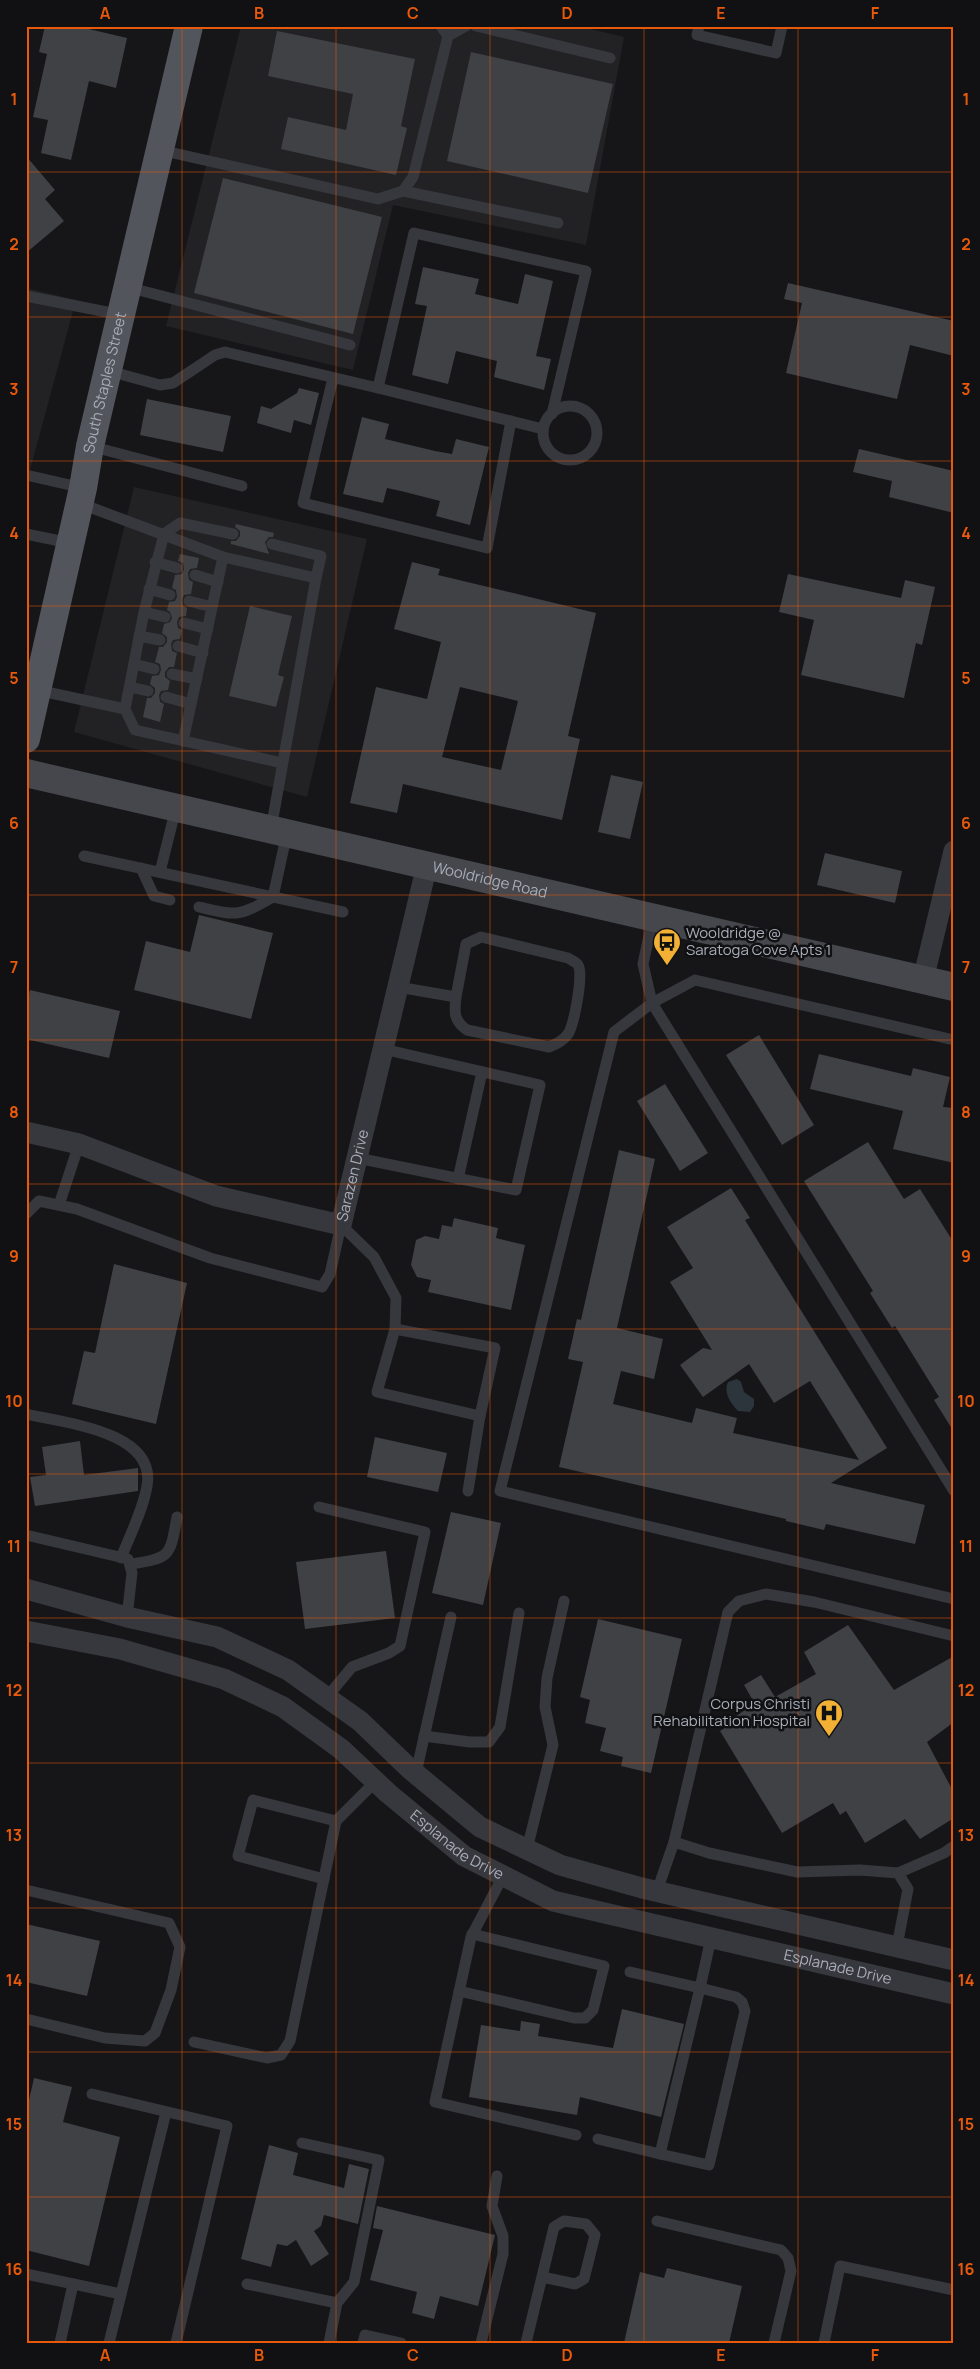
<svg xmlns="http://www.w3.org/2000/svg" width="980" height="2369" viewBox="0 0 980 2369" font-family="Manrope,sans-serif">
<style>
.built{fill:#222225}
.water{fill:#2c353c}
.building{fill:#404145;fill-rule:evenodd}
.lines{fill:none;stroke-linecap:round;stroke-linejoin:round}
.service{stroke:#37383d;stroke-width:11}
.minor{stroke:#37383d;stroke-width:21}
.secondary{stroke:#45474d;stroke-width:28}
.primary{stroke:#53555c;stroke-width:28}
.grid{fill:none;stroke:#e8590c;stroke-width:1;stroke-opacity:0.55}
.labels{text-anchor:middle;stroke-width:5;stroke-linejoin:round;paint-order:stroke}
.street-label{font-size:15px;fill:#a8adb8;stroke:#111113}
.poi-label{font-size:15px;fill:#a8adb8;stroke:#111113;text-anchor:start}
.neatline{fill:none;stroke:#e8590c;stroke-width:2}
.grid-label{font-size:16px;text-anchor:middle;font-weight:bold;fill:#e8590c}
</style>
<rect width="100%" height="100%" fill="#161618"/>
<g class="built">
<path d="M241,26H578L624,37L586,245L393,205L353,370L166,326Z"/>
<path d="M26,288L76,300L26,485Z"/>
<path d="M134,487L367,539L307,797L74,732Z"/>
</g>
<path class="water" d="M737,1379L741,1382L744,1392L754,1399V1406L750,1412L738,1411C731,1403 723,1393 728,1382Z"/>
<g class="building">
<path d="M45,26H76L127,38L116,88L89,81L71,160L41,153L48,120L33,117L47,54L39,52Z"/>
<path d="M277,31L415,59L401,126L407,128L396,175L281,149L288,117L346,130L353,94L268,76Z"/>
<path d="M471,52L613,84L588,193L447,161Z"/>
<path d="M26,156L55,190L45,199L64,221L26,253Z"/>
<path d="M223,178L382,217L353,334L194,293Z"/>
<path d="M423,267L479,279L475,294L518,304L525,274L553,281L536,356L551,359L544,390L494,377L497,361L456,351L448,384L412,375L427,306L415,304Z"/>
<path d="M788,283L954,321V356L910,345L897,399L786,373L802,303L784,299Z"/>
<path d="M299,388L319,393L311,425L294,420L291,433L257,423L261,406L271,409L297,393Z"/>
<path d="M147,399L231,416L223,452L140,435Z"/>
<path d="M362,417L389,424L385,439L435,451L452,454L456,439L489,447L470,525L436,516L440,501L401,491L387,488L383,503L343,494Z"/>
<path d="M859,449L954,471V513L889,497L892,481L853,472Z"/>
<path d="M236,524L274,533L273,537H269L265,542L269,554L231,544V541H236L240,536V531L235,527Z"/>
<path d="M180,554L199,558L197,568L190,569L188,573L189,580L193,582L191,594L184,595L182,600L183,606L187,608L186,616L179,617L177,622L178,628L182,630L180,639L173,640L171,644L172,651L177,653L174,667H169L165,672V677L170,681L168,690L161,691L159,695L160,702L164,704L160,722L143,717L147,698H151L155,693V688L150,684L152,676L159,675L161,670L160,664L155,662L159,647H163L167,642V637L162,633L164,624L170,622L172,618L170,612L167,610L169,602L175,601L177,597L176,590L172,588L175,575L182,574L184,569L183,563L178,561Z"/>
<path d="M412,562L440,569L438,575L596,613L568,736L580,739L562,820L403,784L397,813L350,803L376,687L427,699L441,642L394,629ZM460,687L518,701L501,770L442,757Z"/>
<path d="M788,574L901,598L905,580L935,587L922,645L916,643L904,698L801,675L814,620L779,612Z"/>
<path d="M250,606L292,616L278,675L284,677L276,707L229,696Z"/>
<path d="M611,775L643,782L630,839L598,832Z"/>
<path d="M825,853L902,871L895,903L817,885Z"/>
<path d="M199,915L273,933L251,1019L134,990L146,941L190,952Z"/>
<path d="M30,990L120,1011L109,1058L26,1039V1004Z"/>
<path d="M759,1035L814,1125L782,1145L726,1055Z"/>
<path d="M819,1054L911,1076L913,1068L950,1077L943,1107L954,1108V1163L893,1149L903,1111L810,1089Z"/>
<path d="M665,1084L708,1153L680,1171L637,1101Z"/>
<path d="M868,1142L904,1199L920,1189L954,1243V1432L934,1400L939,1397L895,1326L892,1328L870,1293L873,1291L804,1181Z"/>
<path d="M619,1150L655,1159L617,1328L663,1339L654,1379L621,1371L613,1404L692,1423L696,1408L737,1418L733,1433L859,1460L810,1381L774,1403L749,1364L703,1397L680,1365L703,1348L712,1350L670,1282L693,1268L667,1227L731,1188L750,1218L745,1220L772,1264L887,1448L831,1483L925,1505L915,1544L826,1524L824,1530L786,1521V1519L559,1467L583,1362L568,1359L577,1319L581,1320Z"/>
<path d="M454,1218L498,1228L496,1238L525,1245L511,1310L428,1292L431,1280L417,1277L411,1265L416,1240L425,1236L439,1239L442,1225L452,1227Z"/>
<path d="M114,1264L187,1283L156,1424L72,1404L84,1351L95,1353Z"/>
<path d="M375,1437L447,1453L438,1492L367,1477Z"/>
<path d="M80,1441L84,1475L138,1468V1491L35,1506L30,1477L46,1475L42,1447Z"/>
<path d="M451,1512L501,1523L483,1605L432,1593Z"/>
<path d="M386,1551L395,1618L305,1629L296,1562Z"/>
<path d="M598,1619L682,1639L651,1773L621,1766L623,1757L600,1751L606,1728L585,1723L590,1700L580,1697Z"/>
<path d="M848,1625L894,1690L954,1656V1722L927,1742L954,1793V1818L920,1839L905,1819L865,1843L846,1811L840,1815L833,1803L782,1833L720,1731L736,1721L734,1717L755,1704L744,1685L761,1675L775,1697L816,1674L804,1652Z"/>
<path d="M26,1924L100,1941L87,1996L26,1982Z"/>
<path d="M622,2009L684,2024L661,2117L580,2097L577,2115L469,2097L481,2025L520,2031L521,2021L540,2024L538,2036L613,2048Z"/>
<path d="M34,2078L72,2087L63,2122L120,2137L89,2266L26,2250V2113Z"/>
<path d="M269,2145L298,2153L293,2175L344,2188L349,2164L369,2169L358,2224L324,2215L321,2226L314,2231L329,2254L311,2266L296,2240L287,2246L277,2244L271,2267L241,2259Z"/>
<path d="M377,2206L495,2235L478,2306L440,2296L434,2319L412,2313L417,2292L370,2280L383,2230L373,2228Z"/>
<path d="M667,2268L742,2286L729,2343H624L640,2272L664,2278Z"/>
</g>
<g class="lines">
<g class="service">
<path d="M476,26L610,58"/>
<path d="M699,26L697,35L776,53L782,26"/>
<path d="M448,36L466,26"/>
<path d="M160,150L378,199L403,191L413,177L448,36L441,26"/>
<path d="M403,191L558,223"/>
<path d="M127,287L350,345"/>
<path d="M26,296L122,315"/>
<path d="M109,371L160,385L173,383L215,355L225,352L378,388L414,233L586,271L552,414"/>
<path d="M333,378L303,503L487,548L511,421"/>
<path d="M378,388L543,429"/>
<circle cx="570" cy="433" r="27"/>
<path d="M90,446L242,486"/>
<path d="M26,475L83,488"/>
<path d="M79,503L223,557L316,578L271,829"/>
<path d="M26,534L70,543"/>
<path d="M272,544L321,556L316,578"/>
<path d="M155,562L177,568"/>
<path d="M195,575L218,582"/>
<path d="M149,589L170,595"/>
<path d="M189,601L212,607"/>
<path d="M144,612L165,617"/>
<path d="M184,623L208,629"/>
<path d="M139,636L160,640"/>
<path d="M178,646L203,653"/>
<path d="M134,664L154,669"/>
<path d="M172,674L197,679"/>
<path d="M130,687L148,691"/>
<path d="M37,690L125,709L135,730L282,763"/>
<path d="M166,697L191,704"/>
<path d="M125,709L144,612L164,534L180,523L233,534"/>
<path d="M183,741L223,557"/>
<path d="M84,856L343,912"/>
<path d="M141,868L154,896L170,900"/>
<path d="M160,872L176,808"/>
<path d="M199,907C237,916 238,917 273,897L287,833"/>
<path d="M653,917L643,964L652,1003L954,1491"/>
<path d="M398,987L456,997C454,1013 454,1021 467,1030L549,1047C557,1044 563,1041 568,1034C574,1025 584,973 578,965C576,962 571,960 568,958L481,937L466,944L456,997"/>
<path d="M954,1040L695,980L652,1003L614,1032L500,1491L954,1599"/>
<path d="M357,1158L516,1190L540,1085L383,1049"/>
<path d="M458,1179L482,1072"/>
<path d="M59,1205L79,1144"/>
<path d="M26,1214L39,1201L77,1209L210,1258L322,1287L330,1274L341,1225"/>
<path d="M341,1225L374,1257L396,1298L395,1329L495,1348L480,1416L377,1392L395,1329"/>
<path d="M26,1414C63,1423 157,1431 147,1486C143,1510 130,1535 121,1558"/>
<path d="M468,1491L480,1416"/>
<path d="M319,1507L425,1532L400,1646L389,1653L352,1667L327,1697"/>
<path d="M26,1535L128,1559L132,1573L127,1617"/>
<path d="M131,1564C171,1558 170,1556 177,1517"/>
<path d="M424,1736L470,1742H489L500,1727L519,1613"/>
<path d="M416,1773L451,1617"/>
<path d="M674,1842L728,1612L739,1601L766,1594L814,1602L954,1636"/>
<path d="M527,1849L553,1745L545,1707L547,1678L564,1601"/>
<path d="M898,1873L944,1853L954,1846"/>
<path d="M503,1876L471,1937L435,2102L576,2135"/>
<path d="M324,1879L238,1856L253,1800L336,1821"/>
<path d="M26,1890L169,1923L180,1947L171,1990L155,2033L145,2041L105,2038L26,2019"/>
<path d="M657,1891L674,1842L709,1853L797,1872L860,1870L898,1873L908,1889L897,1946"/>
<path d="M630,1972L700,1988L711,1938"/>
<path d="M700,1988L736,1997L742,2002L745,2011L709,2165L660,2154Z"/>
<path d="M459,1991L574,2018H585L593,2010L604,1966L472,1934"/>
<path d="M194,2042L267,2058L281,2055L290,2041L336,1821L376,1781"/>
<path d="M92,2094L227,2126L176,2343"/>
<path d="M598,2139L660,2154"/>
<path d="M302,2143L379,2160L354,2282L337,2303L329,2343"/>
<path d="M657,2221L781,2250L788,2258L791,2271L774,2343"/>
<path d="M26,2274L121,2294"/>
<path d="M247,2284L337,2303"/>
<path d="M60,2343L73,2284"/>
<path d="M109,2343L166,2112"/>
<path d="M363,2343L365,2335L401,2343"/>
<path d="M481,2343L503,2254V2236L492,2206L497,2176"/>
<path d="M526,2343L554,2227L564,2221L586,2224L595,2235L584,2279L575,2284L542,2277"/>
<path d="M824,2343L840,2266L954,2290"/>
</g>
<g class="minor">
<path d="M923,980L954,851"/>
<path id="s1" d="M26,1132L79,1144L216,1196L341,1225L427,865"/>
<path d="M26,1589L127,1617L217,1637L288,1670L360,1721L410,1769L480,1827L560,1865L642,1888L954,1960"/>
<path id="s2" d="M26,1631L120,1649L224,1679L283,1707L341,1749L389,1794L464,1856L553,1901L954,1994"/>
</g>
<path class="secondary" id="s3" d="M26,773L954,987"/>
<path class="primary" id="s4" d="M26,739L83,488L90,446L189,26"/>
</g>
<path class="grid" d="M182,26V2343M336,26V2343M490,26V2343M644,26V2343M798,26V2343M26,172H954M26,317H954M26,461H954M26,606H954M26,751H954M26,895H954M26,1040H954M26,1184H954M26,1329H954M26,1474H954M26,1618H954M26,1763H954M26,1908H954M26,2052H954M26,2197H954"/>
<defs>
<g id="bus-pin" transform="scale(1.4375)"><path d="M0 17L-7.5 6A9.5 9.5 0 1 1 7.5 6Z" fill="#f2b134" stroke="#111113"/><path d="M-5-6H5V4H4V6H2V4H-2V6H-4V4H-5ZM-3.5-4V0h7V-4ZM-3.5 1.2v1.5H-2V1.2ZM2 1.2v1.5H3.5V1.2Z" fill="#111"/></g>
<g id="hospital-pin" transform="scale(1.4375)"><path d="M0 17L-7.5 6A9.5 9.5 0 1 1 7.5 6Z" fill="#f2b134" stroke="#111113"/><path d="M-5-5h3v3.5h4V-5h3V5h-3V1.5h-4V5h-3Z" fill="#111"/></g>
</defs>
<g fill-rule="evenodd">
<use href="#bus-pin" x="667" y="942"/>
<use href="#hospital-pin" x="829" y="1713"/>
</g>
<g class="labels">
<g class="street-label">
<text dy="5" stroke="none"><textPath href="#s4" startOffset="365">South Staples Street</textPath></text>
<text dy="5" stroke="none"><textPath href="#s3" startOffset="476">Wooldridge Road</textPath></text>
<text dy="5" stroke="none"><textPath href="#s1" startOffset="380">Sarazen Drive</textPath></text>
<text dy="5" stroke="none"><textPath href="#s2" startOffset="492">Esplanade Drive</textPath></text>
<text dy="5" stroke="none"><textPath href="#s2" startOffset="896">Esplanade Drive</textPath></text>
</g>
<g class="poi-label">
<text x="686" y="938">Wooldridge @<tspan x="686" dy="17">Saratoga Cove Apts 1</tspan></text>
<text x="810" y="1709" text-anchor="end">Corpus Christi<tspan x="810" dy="17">Rehabilitation Hospital</tspan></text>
</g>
</g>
<rect width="980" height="2369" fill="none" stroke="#111113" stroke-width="55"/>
<rect x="28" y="28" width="924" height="2314" class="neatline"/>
<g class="grid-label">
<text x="105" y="19">A</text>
<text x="259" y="19">B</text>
<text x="413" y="19">C</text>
<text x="567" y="19">D</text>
<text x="721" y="19">E</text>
<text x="875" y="19">F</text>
<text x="14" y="105">1</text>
<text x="966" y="105">1</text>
<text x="14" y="250">2</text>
<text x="966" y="250">2</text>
<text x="14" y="395">3</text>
<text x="966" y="395">3</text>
<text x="14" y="539">4</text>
<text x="966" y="539">4</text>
<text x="14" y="684">5</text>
<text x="966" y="684">5</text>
<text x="14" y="829">6</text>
<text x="966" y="829">6</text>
<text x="14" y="973">7</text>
<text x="966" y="973">7</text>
<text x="14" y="1118">8</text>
<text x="966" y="1118">8</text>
<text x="14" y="1262">9</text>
<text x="966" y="1262">9</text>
<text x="14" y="1407">10</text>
<text x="966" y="1407">10</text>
<text x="14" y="1552">11</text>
<text x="966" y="1552">11</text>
<text x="14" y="1696">12</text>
<text x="966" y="1696">12</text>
<text x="14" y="1841">13</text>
<text x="966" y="1841">13</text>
<text x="14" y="1986">14</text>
<text x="966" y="1986">14</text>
<text x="14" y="2130">15</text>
<text x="966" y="2130">15</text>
<text x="14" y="2275">16</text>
<text x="966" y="2275">16</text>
<text x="105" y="2361">A</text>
<text x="259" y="2361">B</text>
<text x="413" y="2361">C</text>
<text x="567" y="2361">D</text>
<text x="721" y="2361">E</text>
<text x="875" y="2361">F</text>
</g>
</svg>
